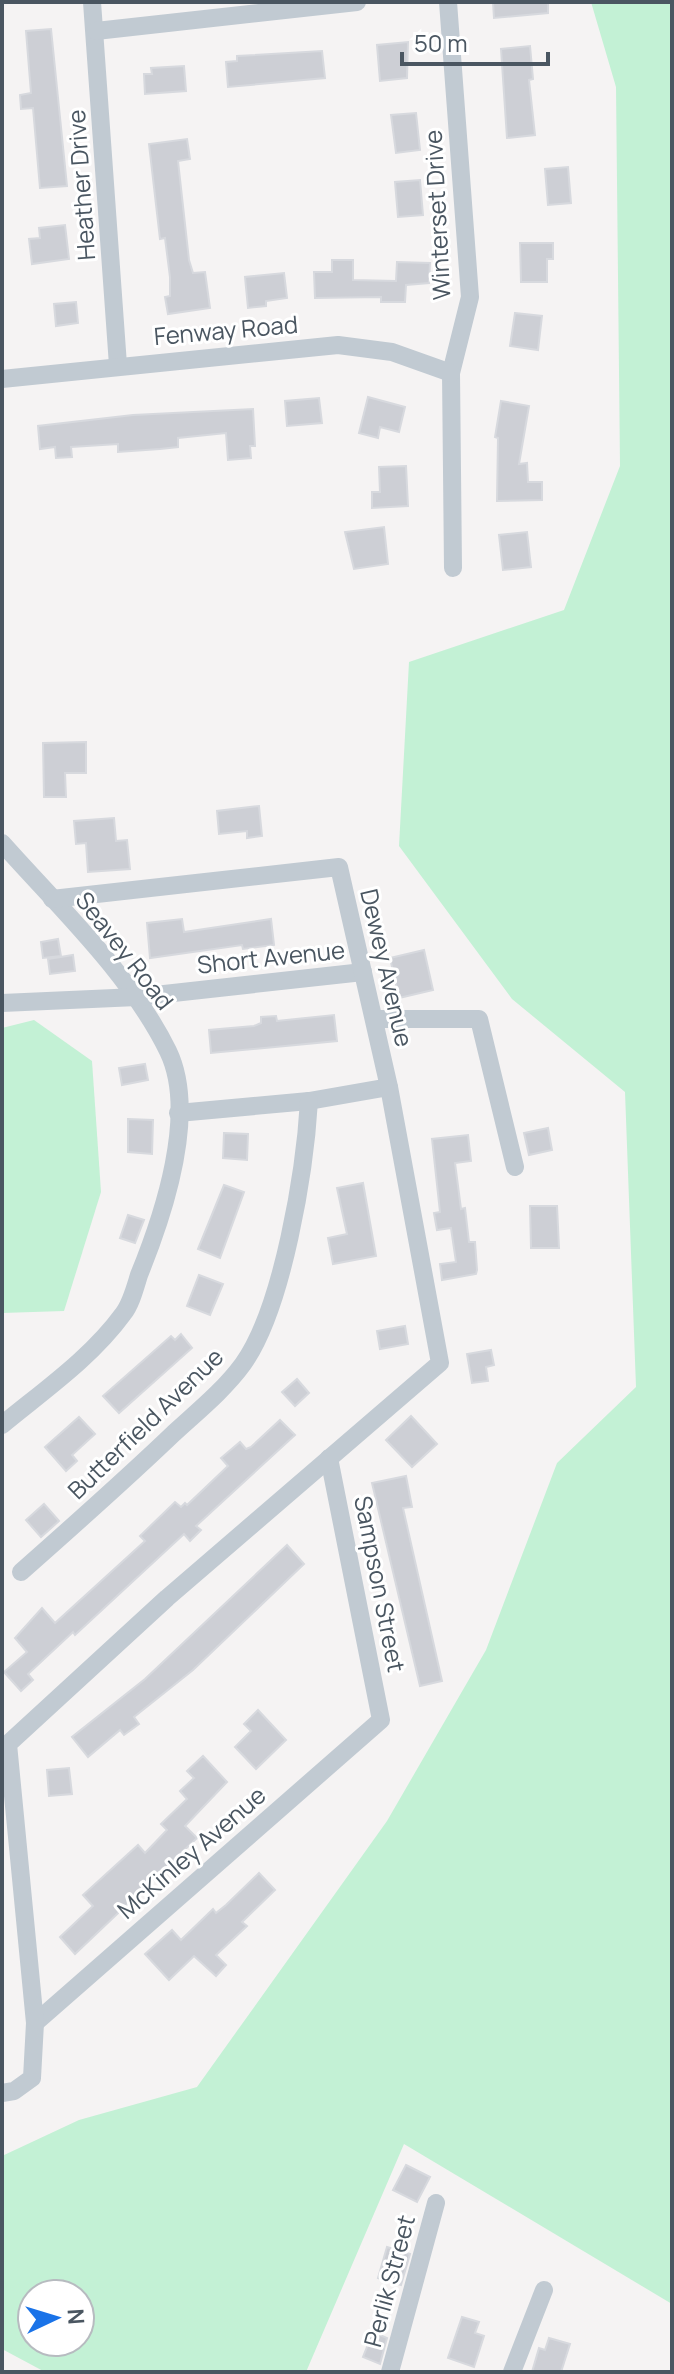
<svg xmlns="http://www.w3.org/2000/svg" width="674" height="2374" viewBox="0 0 674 2374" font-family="Manrope,sans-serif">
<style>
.green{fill:#c3f1d5;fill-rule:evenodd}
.building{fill:#cdcfd5;stroke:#d7d9de;stroke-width:2}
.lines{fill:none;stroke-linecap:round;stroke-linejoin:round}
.minor{stroke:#c1cad2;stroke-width:18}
.labels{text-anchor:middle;stroke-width:6;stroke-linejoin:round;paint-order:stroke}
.street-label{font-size:24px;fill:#4a5661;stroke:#fff}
</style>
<rect width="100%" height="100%" fill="#f5f3f3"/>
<g class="green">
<path d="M591,2H672V2304L404,2144L306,2372H45L2,2349V2156L79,2120L197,2087L387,1821L486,1650L557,1463L636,1387L625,1092L512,999L399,846L409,662L564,610L620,466L616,87ZM32,2294H80V2342H32Z"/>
<path d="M34,1020L92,1061L101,1192L64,1311L2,1313V1028Z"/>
</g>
<g class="building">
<path d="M493,2H548V13L494,18Z"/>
<path d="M51,29L67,186L40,188L33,108L21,109L20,95L31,93L26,31Z"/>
<path d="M408,42L407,78L380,81L377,45Z"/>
<path d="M530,46L533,79L529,80L535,135L507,138L501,49Z"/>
<path d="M322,51L325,78L228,87L226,62L237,61V56Z"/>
<path d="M184,66L186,91L145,94L144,74H152L151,68Z"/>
<path d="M416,113L420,150L396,153L391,115Z"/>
<path d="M187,139L190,159L178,161L189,260L193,273L205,272L210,308L168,314L165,297L170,296V277L165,238L160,239L149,144Z"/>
<path d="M568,167L571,203L548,205L545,169Z"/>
<path d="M420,180L423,215L398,217L395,182Z"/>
<path d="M65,225L69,259L32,264L29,239L40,238L39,228Z"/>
<path d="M520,243H553V259H547V282H521Z"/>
<path d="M332,260H353V280L396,281L397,262L430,263L429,283L406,285L405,302H381V297L315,298L314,272H332Z"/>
<path d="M284,273L287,298L266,301V306L248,308L245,277Z"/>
<path d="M76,302L78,323L56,326L54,304Z"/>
<path d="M515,313L542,316L538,350L510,346Z"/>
<path d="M368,397L405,407L399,432L380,427L378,438L359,433Z"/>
<path d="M319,398L322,423L287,426L285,401Z"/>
<path d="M501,401L529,406L519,464L527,463L528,482H542V500L497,501L498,438L495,437Z"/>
<path d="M253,409L255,446H250L251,458L228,460L226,433L178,438V447L160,449L118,452V444L71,447L72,457L56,458L55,447L40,449L38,426L133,415Z"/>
<path d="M406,466L408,506L372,508V492H380L379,467Z"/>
<path d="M384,527L388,564L354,569L345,532Z"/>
<path d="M527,532L531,567L503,570L499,535Z"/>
<path d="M86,742V773H65L66,797H44L43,743Z"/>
<path d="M259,806L262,836L247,838V831L219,834L217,811Z"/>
<path d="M114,818L116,841L127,840L130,869L88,872L86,843L76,844L74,821Z"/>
<path d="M182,919L184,932L271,919L274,945L243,949L242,945L150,958L147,923Z"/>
<path d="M58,939L61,956L43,958L41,942Z"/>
<path d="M424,950L433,990L399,998L390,958Z"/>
<path d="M73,955L75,971L50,974L48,959Z"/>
<path d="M334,1015L337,1041L211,1053L209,1030L254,1026L261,1023V1017L276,1016L277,1021Z"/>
<path d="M145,1064L148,1080L122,1085L119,1068Z"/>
<path d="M128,1119L153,1120L152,1154L128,1152Z"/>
<path d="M548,1128L552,1150L529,1155L524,1133Z"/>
<path d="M224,1133L248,1134L247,1160L223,1158Z"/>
<path d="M468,1135L471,1161L455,1163L461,1209L465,1208L469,1242H475L477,1270L476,1274L442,1280L440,1264L456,1262L451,1228L437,1230L434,1213L440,1212L432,1139Z"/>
<path d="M363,1183L376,1256L333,1264L328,1238L347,1234L337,1188Z"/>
<path d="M224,1185L244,1192L220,1258L198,1249Z"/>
<path d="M530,1206H557L559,1248H531Z"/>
<path d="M128,1215L144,1220L135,1243L120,1238Z"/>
<path d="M199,1275L223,1284L210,1315L187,1306Z"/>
<path d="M405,1326L408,1344L380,1349L377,1331Z"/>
<path d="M181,1334L192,1348L119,1413L103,1396L171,1336L175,1340Z"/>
<path d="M491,1350L494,1365L486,1367L488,1381L472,1383L467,1354Z"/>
<path d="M297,1379L309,1393L295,1406L282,1392Z"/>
<path d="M411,1416L437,1444L412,1467L386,1440Z"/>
<path d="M79,1417L95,1434L72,1455L77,1461L66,1471L45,1447Z"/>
<path d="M280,1420L295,1435L196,1526L201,1530L190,1541L184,1534L75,1635L73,1632L28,1674L33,1680L21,1691L4,1672L27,1652L15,1638L42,1608L55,1623L145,1541L140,1536L175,1502L181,1507L185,1503L187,1505L228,1466L221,1458L240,1442L246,1449L251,1447Z"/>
<path d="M406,1476L412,1507L403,1508L442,1681L420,1686L372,1483Z"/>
<path d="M44,1504L59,1521L41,1537L26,1520Z"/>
<path d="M287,1545L304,1564L193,1670L134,1717L139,1724L124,1735L120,1730L88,1757L72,1737L145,1679Z"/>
<path d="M258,1710L286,1740L256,1769L235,1747L251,1731L244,1724Z"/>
<path d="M203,1756L227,1782L185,1826L197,1838L75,1954L60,1937L93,1906L83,1895L138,1845L145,1853L167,1830L161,1824L187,1799L180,1791L194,1778L187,1771Z"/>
<path d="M69,1768L72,1794L49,1796L47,1770Z"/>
<path d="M259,1873L275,1890L242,1922L247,1926L216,1955L226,1965L216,1976L194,1956L169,1980L145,1954L172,1930L181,1940L213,1909L216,1913L226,1905Z"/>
<path d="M406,2165L430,2177L417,2202L393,2190Z"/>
<path d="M387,2247L410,2254L401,2285L378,2278Z"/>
<path d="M462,2317L479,2322L475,2333L484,2336L474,2367L448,2358Z"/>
<path d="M373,2332L387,2338L380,2364L363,2357Z"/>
<path d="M549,2338L570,2344L561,2372H532L539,2348L545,2350Z"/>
</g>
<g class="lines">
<g class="minor">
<path d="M92,2L118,365"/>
<path d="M448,2L470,297L451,373L453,568"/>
<path d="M96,31L357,2"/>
<path d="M2,379L338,345L392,352L451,373"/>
<path d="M2,843C58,906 131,975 168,1051C198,1113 163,1216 139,1275C135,1288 131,1304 123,1314C91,1358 43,1391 2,1425"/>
<path d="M2,1003L137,997L363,972"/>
<path d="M375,1019H479L515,1167"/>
<path d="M178,1113L309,1101L389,1087"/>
<path d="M21,1572C73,1526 124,1481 174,1433C198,1411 224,1390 243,1364C283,1308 305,1170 309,1101"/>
<path d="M35,2023L381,1720L329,1458"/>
<path d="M2,2093L14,2091L32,2078L35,2023L8,1744L167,1598L440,1363L389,1087L339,867L52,899"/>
<path d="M390,2372L436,2203"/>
<path d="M512,2372L544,2290"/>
</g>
</g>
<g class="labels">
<g class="street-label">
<text transform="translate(82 185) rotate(-94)" y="8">Heather Drive</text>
<text transform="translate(438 215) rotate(-93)" y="8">Winterset Drive</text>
<text transform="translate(226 331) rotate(-5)" y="8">Fenway Road</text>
<text transform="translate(124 951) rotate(52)" y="8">Seavey Road</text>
<text transform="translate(271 958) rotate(-6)" y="8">Short Avenue</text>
<text transform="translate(386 968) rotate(77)" y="8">Dewey Avenue</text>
<text transform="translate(146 1424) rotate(-44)" y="8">Butterfield Avenue</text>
<text transform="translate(379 1584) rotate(79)" y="8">Sampson Street</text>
<text transform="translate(192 1853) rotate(-41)" y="8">McKinley Avenue</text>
<text transform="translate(390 2281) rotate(-75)" y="8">Perlik Street</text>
</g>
</g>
<rect width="674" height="2374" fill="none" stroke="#4a5661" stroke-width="8"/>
<g transform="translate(56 2318) rotate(86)"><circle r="38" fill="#ffffff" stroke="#b7bbc0" stroke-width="2"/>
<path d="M0-6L14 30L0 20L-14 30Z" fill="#1a73e8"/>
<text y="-12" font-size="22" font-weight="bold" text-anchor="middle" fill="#4a5661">N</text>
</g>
<path d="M402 52v12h146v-12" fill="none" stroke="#4a5661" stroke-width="4"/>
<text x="414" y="52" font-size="24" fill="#4a5661" stroke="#ffffff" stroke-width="6" paint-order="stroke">50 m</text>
</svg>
